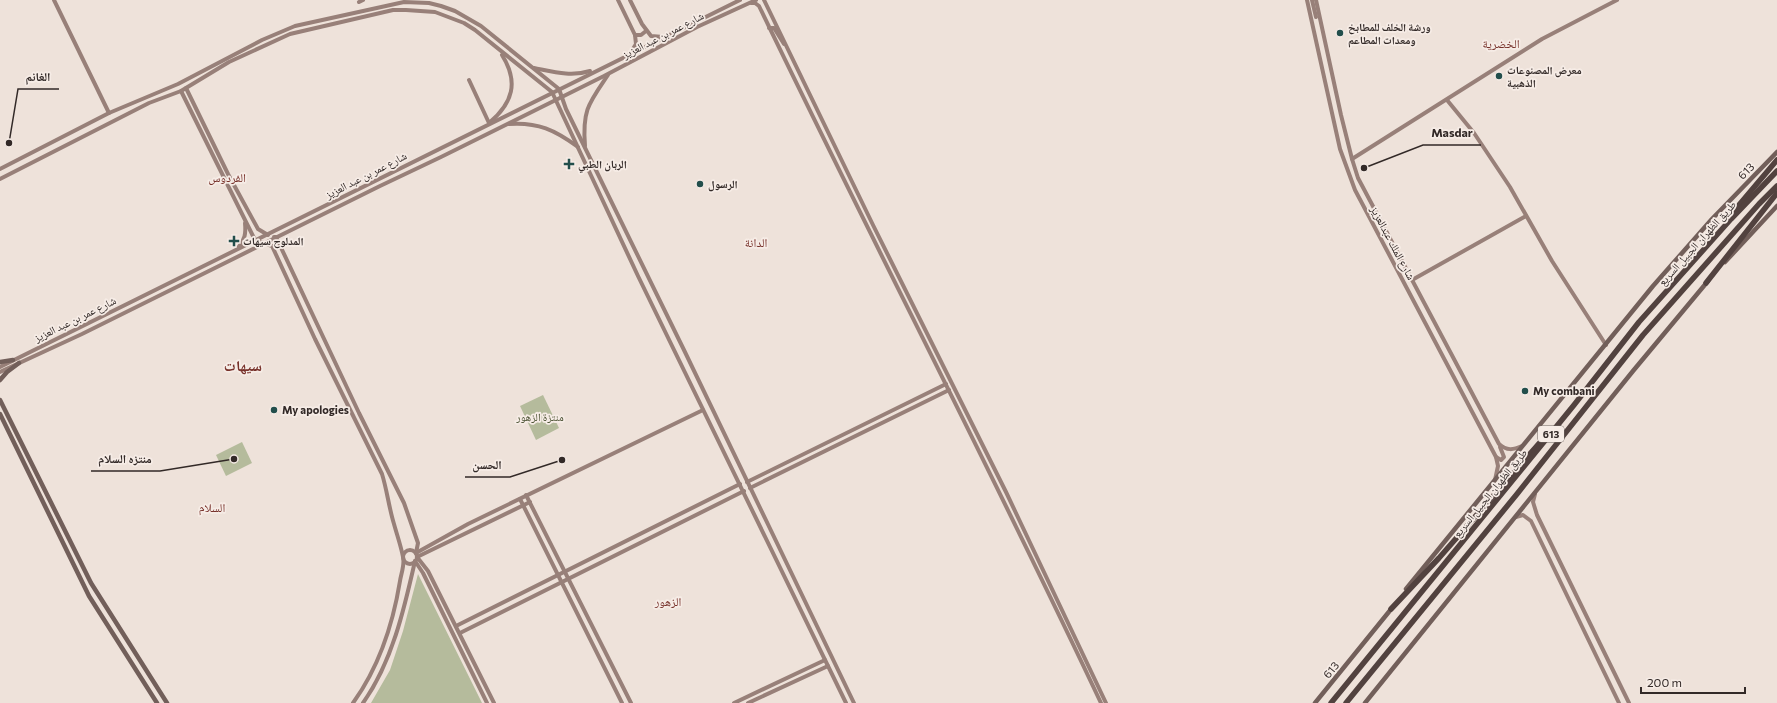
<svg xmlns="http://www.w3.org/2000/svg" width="1777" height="703" viewBox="0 0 1777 703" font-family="Commissioner,'Noto Naskh Arabic',sans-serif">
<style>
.green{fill:#b5bb9c}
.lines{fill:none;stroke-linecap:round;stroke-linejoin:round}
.secondary{stroke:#988079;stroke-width:4}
.primary{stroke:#725f5a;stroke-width:4.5}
.highway{stroke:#52423f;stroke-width:5.5}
.poi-dot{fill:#224e4b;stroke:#f6ece6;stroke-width:1.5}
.labels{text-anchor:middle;stroke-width:3.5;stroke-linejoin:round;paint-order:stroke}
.shield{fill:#f6ece6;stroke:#6d6460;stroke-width:1}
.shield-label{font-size:10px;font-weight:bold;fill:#322927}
.poi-label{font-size:11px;font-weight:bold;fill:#322927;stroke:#f6ece6;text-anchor:start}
.street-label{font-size:11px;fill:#322927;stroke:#f6ece6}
.park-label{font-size:11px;fill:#464d2e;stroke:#f6ece6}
.neighbourhood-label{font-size:12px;fill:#77312a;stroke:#f6ece6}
.district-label{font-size:15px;font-weight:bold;fill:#77312a;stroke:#f6ece6}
.leader{fill:none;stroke:#322927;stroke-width:1.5}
.callout-dot{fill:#322927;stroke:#f6ece6;stroke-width:1.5}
.callout-label{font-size:12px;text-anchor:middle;font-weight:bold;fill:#322927;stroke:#f6ece6;stroke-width:3.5;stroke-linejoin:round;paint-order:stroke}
</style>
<rect width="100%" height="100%" fill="#eee2da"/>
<g class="green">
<path d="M543,395L559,428L536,440L520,406Z"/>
<path d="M242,442L252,463L226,476L216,455Z"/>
<path d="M418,574L482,703H371L390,670L403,631Z"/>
</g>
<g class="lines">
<g class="secondary">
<path d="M54,0L109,113"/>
<path d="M618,0L635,35L636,44L631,52"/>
<path d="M630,0L642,24L651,36L663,37"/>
<path d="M764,0L873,225L1006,492L1106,703"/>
<path d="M1307,0L1340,149L1355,190L1496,457L1498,466L1495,480"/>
<path d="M1312,0L1316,17"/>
<path d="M1316,0L1341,115L1352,159L1358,178L1499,444C1507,451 1513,450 1522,446"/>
<path d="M359,2L363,0"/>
<path d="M751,3H755L759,6C871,239 991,469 1101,703"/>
<path d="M769,28H774L784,44"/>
<path d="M635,35H641L646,31"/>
<path d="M534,68C554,72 571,77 590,71"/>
<path d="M469,80L489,123C513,103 519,82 502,55"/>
<path d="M186,88L228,174L258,229L268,235"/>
<path d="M181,91L255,240L272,246L315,339L382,474C387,490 389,508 394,524C397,535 401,546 403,557C405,564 401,574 400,581C393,624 379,667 353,703"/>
<path d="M1447,100L1474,133L1510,187L1552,261L1606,345"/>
<path d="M509,124C538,122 555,130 578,147"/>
<path d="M585,146C582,110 589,103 608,75"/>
<path d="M1352,159L1542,39L1617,0"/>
<path d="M0,169L109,113L178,84L262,40L295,26L404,2L429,3L441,6L455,11L481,26L559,89L566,109L684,350L854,703"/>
<path d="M0,179L149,103L181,91L229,62L290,34L393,10H406L435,12L464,23L475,30L552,92L638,276L846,703"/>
<path d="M274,237H276L359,413L404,503L418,543L416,553"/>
<path d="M238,248C245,240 246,233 245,223"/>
<path d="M1412,280L1526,216"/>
<path d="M0,367L740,0"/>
<path d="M0,372L82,334L380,186L441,157L604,76L697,27L756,0"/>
<path d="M1496,457L1501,460L1504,457L1500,447"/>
<path d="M747,482L946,384"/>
<path d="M750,488L949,390"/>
<path d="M1535,494L1533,502L1537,515L1629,703"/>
<path d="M526,495L631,703"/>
<path d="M520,499L622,703"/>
<path d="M1516,517L1523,515L1531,521L1619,703"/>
<circle cx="410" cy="557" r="7"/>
<path d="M416,553L468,524L703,410"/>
<path d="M415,561L423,573L487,703"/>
<path d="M456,626L740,484"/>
<path d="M460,633L744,491"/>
<path d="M363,703C392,662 404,610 415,561"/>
<path d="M494,703L428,571L417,557L530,502"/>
<path d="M734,703L825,660"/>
<path d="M748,703L828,666"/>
</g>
<g class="primary">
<path d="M1725,262L1777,206"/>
<path d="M0,362L13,360"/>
<path d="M0,380L7,372L19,363"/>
<path d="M0,400L91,583L167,703"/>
<path d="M0,414L89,596L157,703"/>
<path d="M1406,589L1653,286L1712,219L1777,152"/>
<path d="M1315,703L1392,608"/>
<path d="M1365,703L1633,371L1708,281"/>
</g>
<g class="highway">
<path d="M1728,218L1777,160"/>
<path d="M1706,283L1777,193"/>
<path d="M1391,609L1439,558L1543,439"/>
<path d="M1331,703L1574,405L1639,322L1731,219L1777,171"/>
<path d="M1346,703L1517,494L1643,335L1759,204L1777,186"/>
</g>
</g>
<g class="poi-dot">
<circle cx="1340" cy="33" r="4"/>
<circle cx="1499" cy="76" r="4"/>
<path d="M567 158h4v4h4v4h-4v4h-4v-4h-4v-4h4z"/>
<circle cx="700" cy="184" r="4"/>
<path d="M232 235h4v4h4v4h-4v4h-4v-4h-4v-4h4z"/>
<circle cx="1525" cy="391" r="4"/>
<circle cx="274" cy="410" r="4"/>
</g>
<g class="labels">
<rect class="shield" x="1538" y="426" width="26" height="16" rx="3"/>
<g class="shield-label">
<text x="1551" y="438">613</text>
</g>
<g class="poi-label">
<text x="1348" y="31">ورشة الخلف للمطابخ<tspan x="1348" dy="13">ومعدات المطاعم</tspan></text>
<text x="1507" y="74">معرض المصنوعات<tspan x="1507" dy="13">الذهبية</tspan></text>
<text x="578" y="168">الربان الطبي</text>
<text x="708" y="188">الرسول</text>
<text x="243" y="245">المدلوح سيهات</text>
<text x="1533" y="395">My combani</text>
<text x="282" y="414">My apologies</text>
</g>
<g class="street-label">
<text transform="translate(663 35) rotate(-27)" y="4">شارع عمر بن عبد العزيز</text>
<text transform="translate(1746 171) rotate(-46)" y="4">613</text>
<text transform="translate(366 175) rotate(-27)" y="4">شارع عمر بن عبد العزيز</text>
<text transform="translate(1393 243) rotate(62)" y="4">شارع الملك عبدالعزيز</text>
<text transform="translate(1697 243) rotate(-48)" y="4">طريق الظهران الجبيل السريع</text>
<text transform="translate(75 319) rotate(-26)" y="4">شارع عمر بن عبد العزيز</text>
<text transform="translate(1490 493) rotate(-51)" y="4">طريق الظهران الجبيل السريع</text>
<text transform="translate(1331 670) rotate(-50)" y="4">613</text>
</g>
<g class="park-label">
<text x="540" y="421">منتزة الزهور</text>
</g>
<g class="neighbourhood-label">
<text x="1501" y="48">الخضرية</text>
<text x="227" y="182">الفردوس</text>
<text x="756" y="247">الدانة</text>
<text x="212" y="512">السلام</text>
<text x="668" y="606">الزهور</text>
</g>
<g class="district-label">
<text x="243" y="371">سيهات</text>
</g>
</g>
<path class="leader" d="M9 143L18 89H59M1364 168L1423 145H1481M234 459L160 471H91M562 460L510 477H465"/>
<g class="callout-dot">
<circle cx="9" cy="143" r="4"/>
<circle cx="1364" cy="168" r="4"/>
<circle cx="234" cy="459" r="4"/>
<circle cx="562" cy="460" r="4"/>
</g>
<g class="callout-label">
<text x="38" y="81">الغانم</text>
<text x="1452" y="137">Masdar</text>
<text x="125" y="463">منتزه السلام</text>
<text x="487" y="469">الحسن</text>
</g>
<path d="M1641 687v6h104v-6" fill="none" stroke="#322927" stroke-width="2"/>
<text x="1647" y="687" font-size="12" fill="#322927" stroke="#f6ece6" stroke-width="3" paint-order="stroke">200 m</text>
</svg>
